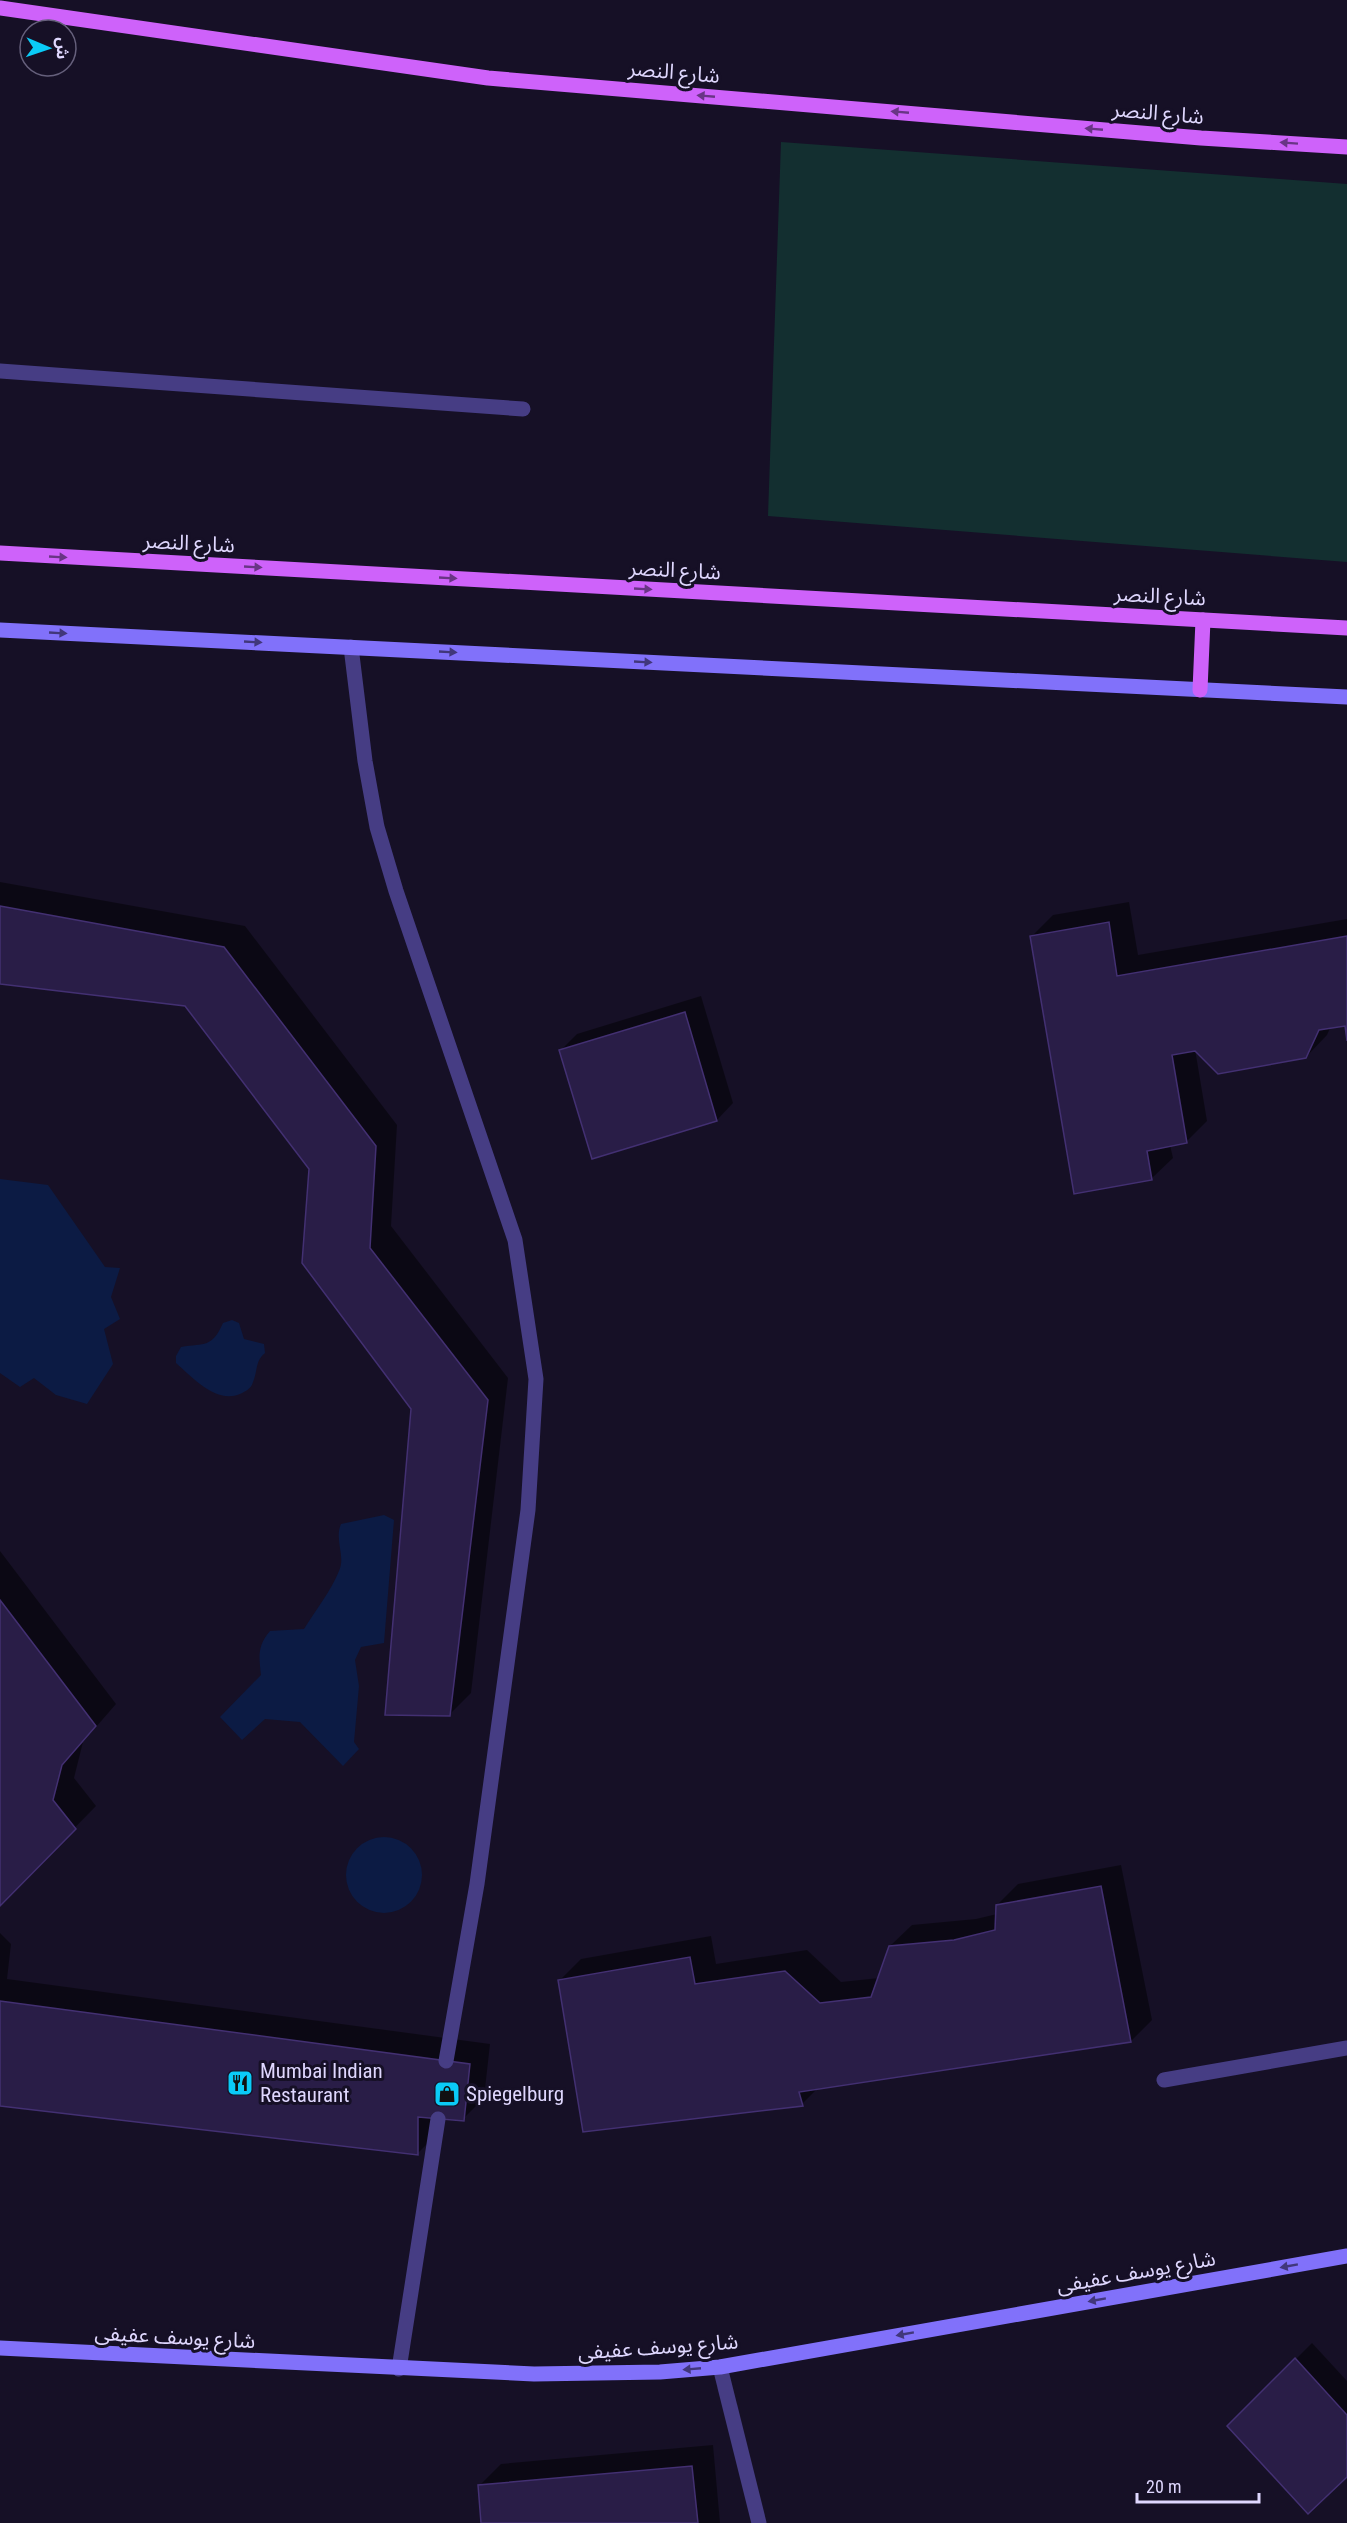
<svg xmlns="http://www.w3.org/2000/svg" width="1347" height="2523" viewBox="0 0 1347 2523" font-family="'Roboto Condensed','Noto Sans Arabic',sans-serif">
<style>
.green{fill:#132f30}
.water{fill:#0c1b44}
.shadow{fill:#0007}
.building{fill:#291d47;stroke:#433072;stroke-width:1.5}
.lines{fill:none;stroke-linecap:round;stroke-linejoin:round}
.lane{stroke:#463d84;stroke-width:15}
.street{stroke:#463d84;stroke-width:15}
.secondary{stroke:#8171fa;stroke-width:15}
.primary{stroke:#ce62fa;stroke-width:15}
.oneway{fill:#693585}
.oneway2{fill:#41377b}
.labels{text-anchor:middle;stroke-width:6;stroke-linejoin:round;paint-order:stroke}
.street-label{font-size:21px;fill:#dfd7fe;stroke:#161026}
.poi-label{font-size:21px;fill:#dfd7fe;stroke:#161026;text-anchor:start}
</style>
<rect width="100%" height="100%" fill="#161026"/>
<path class="green" d="M781,142L1347,184V562L768,516Z"/>
<g class="water">
<path d="M0,1179L48,1185L105,1267L120,1268L111,1297L120,1319L104,1329L113,1364L87,1404L56,1395L34,1378L20,1387L0,1373Z"/>
<path d="M232,1320L239,1323L244,1339L264,1344L265,1353C255,1361 258,1370 253,1382C251,1389 246,1391 240,1394C216,1404 193,1378 176,1363V1356L181,1347C205,1343 212,1348 223,1323Z"/>
<path d="M384,1515L394,1520L384,1643L361,1647L355,1660L359,1686L354,1742L359,1749L343,1766L300,1722L265,1719L242,1740L220,1717L261,1675C259,1657 257,1646 270,1631L304,1629C315,1611 331,1591 339,1571C346,1556 334,1540 341,1524Z"/>
<circle cx="384" cy="1875" r="38"/>
</g>
<g class="shadow">
<path d="M0,882L245,926L397,1125L391,1226L508,1378L471,1693L450,1714L412,1408L310,1168L186,1005L0,982Z"/>
<path d="M1129,902L1138,955L1347,919V1031L1346,1024L1331,1026L1327,1035L1306,1057L1195,1049L1207,1121L1186,1142L1170,1145L1173,1158L1151,1179L1032,936L1053,915Z"/>
<path d="M701,996L733,1103L717,1120L561,1050L577,1034Z"/>
<path d="M0,1551L116,1704L83,1742L74,1778L96,1806L0,1904Z"/>
<path d="M1121,1865L1152,2020L1131,2041L818,2088L802,2104L560,1980L581,1959L711,1936L716,1964L807,1950L841,1982L879,1978L890,1946L912,1925L976,1919L997,1914V1905L1018,1884Z"/>
<path d="M0,1933L11,1944L7,1979L490,2044L484,2098L463,2119L439,2117V2132L418,2153L0,2104Z"/>
<path d="M1312,2343L1347,2381V2475L1229,2426Z"/>
<path d="M713,2445L720,2523H482L480,2485L501,2464Z"/>
</g>
<g class="building">
<path d="M0,906L224,947L376,1146L370,1248L488,1400L450,1716L385,1715L411,1409L302,1263L309,1169L185,1006L0,984Z"/>
<path d="M1109,922L1117,976L1347,936V1041L1345,1026L1319,1030L1306,1058L1218,1074L1195,1051L1172,1055L1187,1143L1147,1151L1152,1180L1074,1194L1030,936Z"/>
<path d="M685,1012L717,1121L592,1159L559,1050Z"/>
<path d="M0,1600L96,1726L62,1765L53,1800L76,1829L0,1906Z"/>
<path d="M1101,1886L1131,2042L799,2092L803,2106L583,2132L558,1980L690,1957L695,1984L785,1971L820,2003L871,1997L889,1946L954,1940L995,1930L996,1905Z"/>
<path d="M0,2001L470,2064L464,2121L418,2117V2155L0,2106Z"/>
<path d="M1295,2358L1347,2415V2477L1308,2514L1227,2426Z"/>
<path d="M692,2466L698,2523H481L478,2485Z"/>
</g>
<g class="lines">
<g class="lane">
<path d="M351,647L365,761L377,827L396,891L515,1240L536,1379L528,1510L477,1884L446,2061"/>
<path d="M1164,2080L1347,2048"/>
<path d="M720,2367L759,2523"/>
<path d="M399,2369L438,2119"/>
</g>
<path class="street" d="M0,371L523,409"/>
<g class="secondary">
<path d="M0,630L1347,697"/>
<path d="M0,2348L534,2374L660,2372L720,2367L1347,2256"/>
</g>
<g class="primary">
<path d="M0,8L488,78L1201,138L1347,147"/>
<path d="M0,553L1347,628"/>
<path d="M1200,690L1203,620"/>
</g>
</g>
<defs><path id="oneway-solid" d="M-6-.8H1V-3.2L6.5 0L1 3.2V.8H-6Z" transform="scale(1.5)"/></defs>
<g class="oneway">
<use href="#oneway-solid" transform="translate(706 96) rotate(-175)"/>
<use href="#oneway-solid" transform="translate(900 112) rotate(-175)"/>
<use href="#oneway-solid" transform="translate(1094 129) rotate(-175)"/>
<use href="#oneway-solid" transform="translate(1289 143) rotate(-176)"/>
<use href="#oneway-solid" transform="translate(58 557) rotate(3)"/>
<use href="#oneway-solid" transform="translate(253 567) rotate(3)"/>
<use href="#oneway-solid" transform="translate(448 578) rotate(3)"/>
<use href="#oneway-solid" transform="translate(643 589) rotate(3)"/>
</g>
<g class="oneway2">
<use href="#oneway-solid" transform="translate(58 633) rotate(3)"/>
<use href="#oneway-solid" transform="translate(253 642) rotate(3)"/>
<use href="#oneway-solid" transform="translate(448 652) rotate(3)"/>
<use href="#oneway-solid" transform="translate(643 662) rotate(3)"/>
<use href="#oneway-solid" transform="translate(1289 2266) rotate(170)"/>
<use href="#oneway-solid" transform="translate(1097 2300) rotate(170)"/>
<use href="#oneway-solid" transform="translate(905 2334) rotate(170)"/>
<use href="#oneway-solid" transform="translate(692 2369) rotate(175)"/>
</g>
<defs>
<g id="restaurant-square" transform="scale(1.35)"><rect x="-9" y="-9" width="18" height="18" rx="4" fill="#0acbf7" stroke="#161026"/><path d="M-5-6h1v4h1v-4h1v4h1v-4h1v5L-1.5 .5V6h-2V.5L-5-1ZM5-6V6H3V1.5H1.5Q1.5-4 5-6Z" fill="#111"/></g>
<g id="shop-square" transform="scale(1.35)"><rect x="-9" y="-9" width="18" height="18" rx="4" fill="#0acbf7" stroke="#161026"/><path d="M-5-2.5h2.3a2.7 3.5 0 0 1 5.4 0H5L5.5 6h-11ZM-1.5-2.5h3a1.5 2.3 0 0 0-3 0Z" fill="#111"/></g>
</defs>
<g fill-rule="evenodd">
<use href="#restaurant-square" x="240" y="2083"/>
<use href="#shop-square" x="447" y="2094"/>
</g>
<g class="labels">
<g class="street-label">
<text transform="translate(674 72) rotate(5)" y="7">شارع النصر</text>
<text transform="translate(1158 113) rotate(5)" y="7">شارع النصر</text>
<text transform="translate(189 543) rotate(3)" y="7">شارع النصر</text>
<text transform="translate(675 570) rotate(3)" y="7">شارع النصر</text>
<text transform="translate(1160 596) rotate(3)" y="7">شارع النصر</text>
<text transform="translate(1136 2272) rotate(-10)" y="7">شارع يوسف عفيفى</text>
<text transform="translate(175 2337) rotate(3)" y="7">شارع يوسف عفيفى</text>
<text transform="translate(658 2347) rotate(-4)" y="7">شارع يوسف عفيفى</text>
</g>
<g class="poi-label">
<text x="260" y="2078">Mumbai Indian<tspan x="260" dy="24">Restaurant</tspan></text>
<text x="466" y="2101">Spiegelburg</text>
</g>
</g>
<g transform="translate(48 48) rotate(92)"><circle r="28" fill="#161026" stroke="#66607c" stroke-width="1.5"/>
<path d="M0-4.5L10 22L0 15L-10 22Z" fill="#0acbf7"/>
<text y="-9" font-size="16" font-weight="bold" text-anchor="middle" fill="#dfd7fe">ش</text>
</g>
<path d="M1137 2493v9h122v-9" fill="none" stroke="#dfd7fe" stroke-width="3"/>
<text x="1146" y="2493" font-size="18" fill="#dfd7fe" stroke="#161026" stroke-width="4.5" paint-order="stroke">20 m</text>
</svg>
